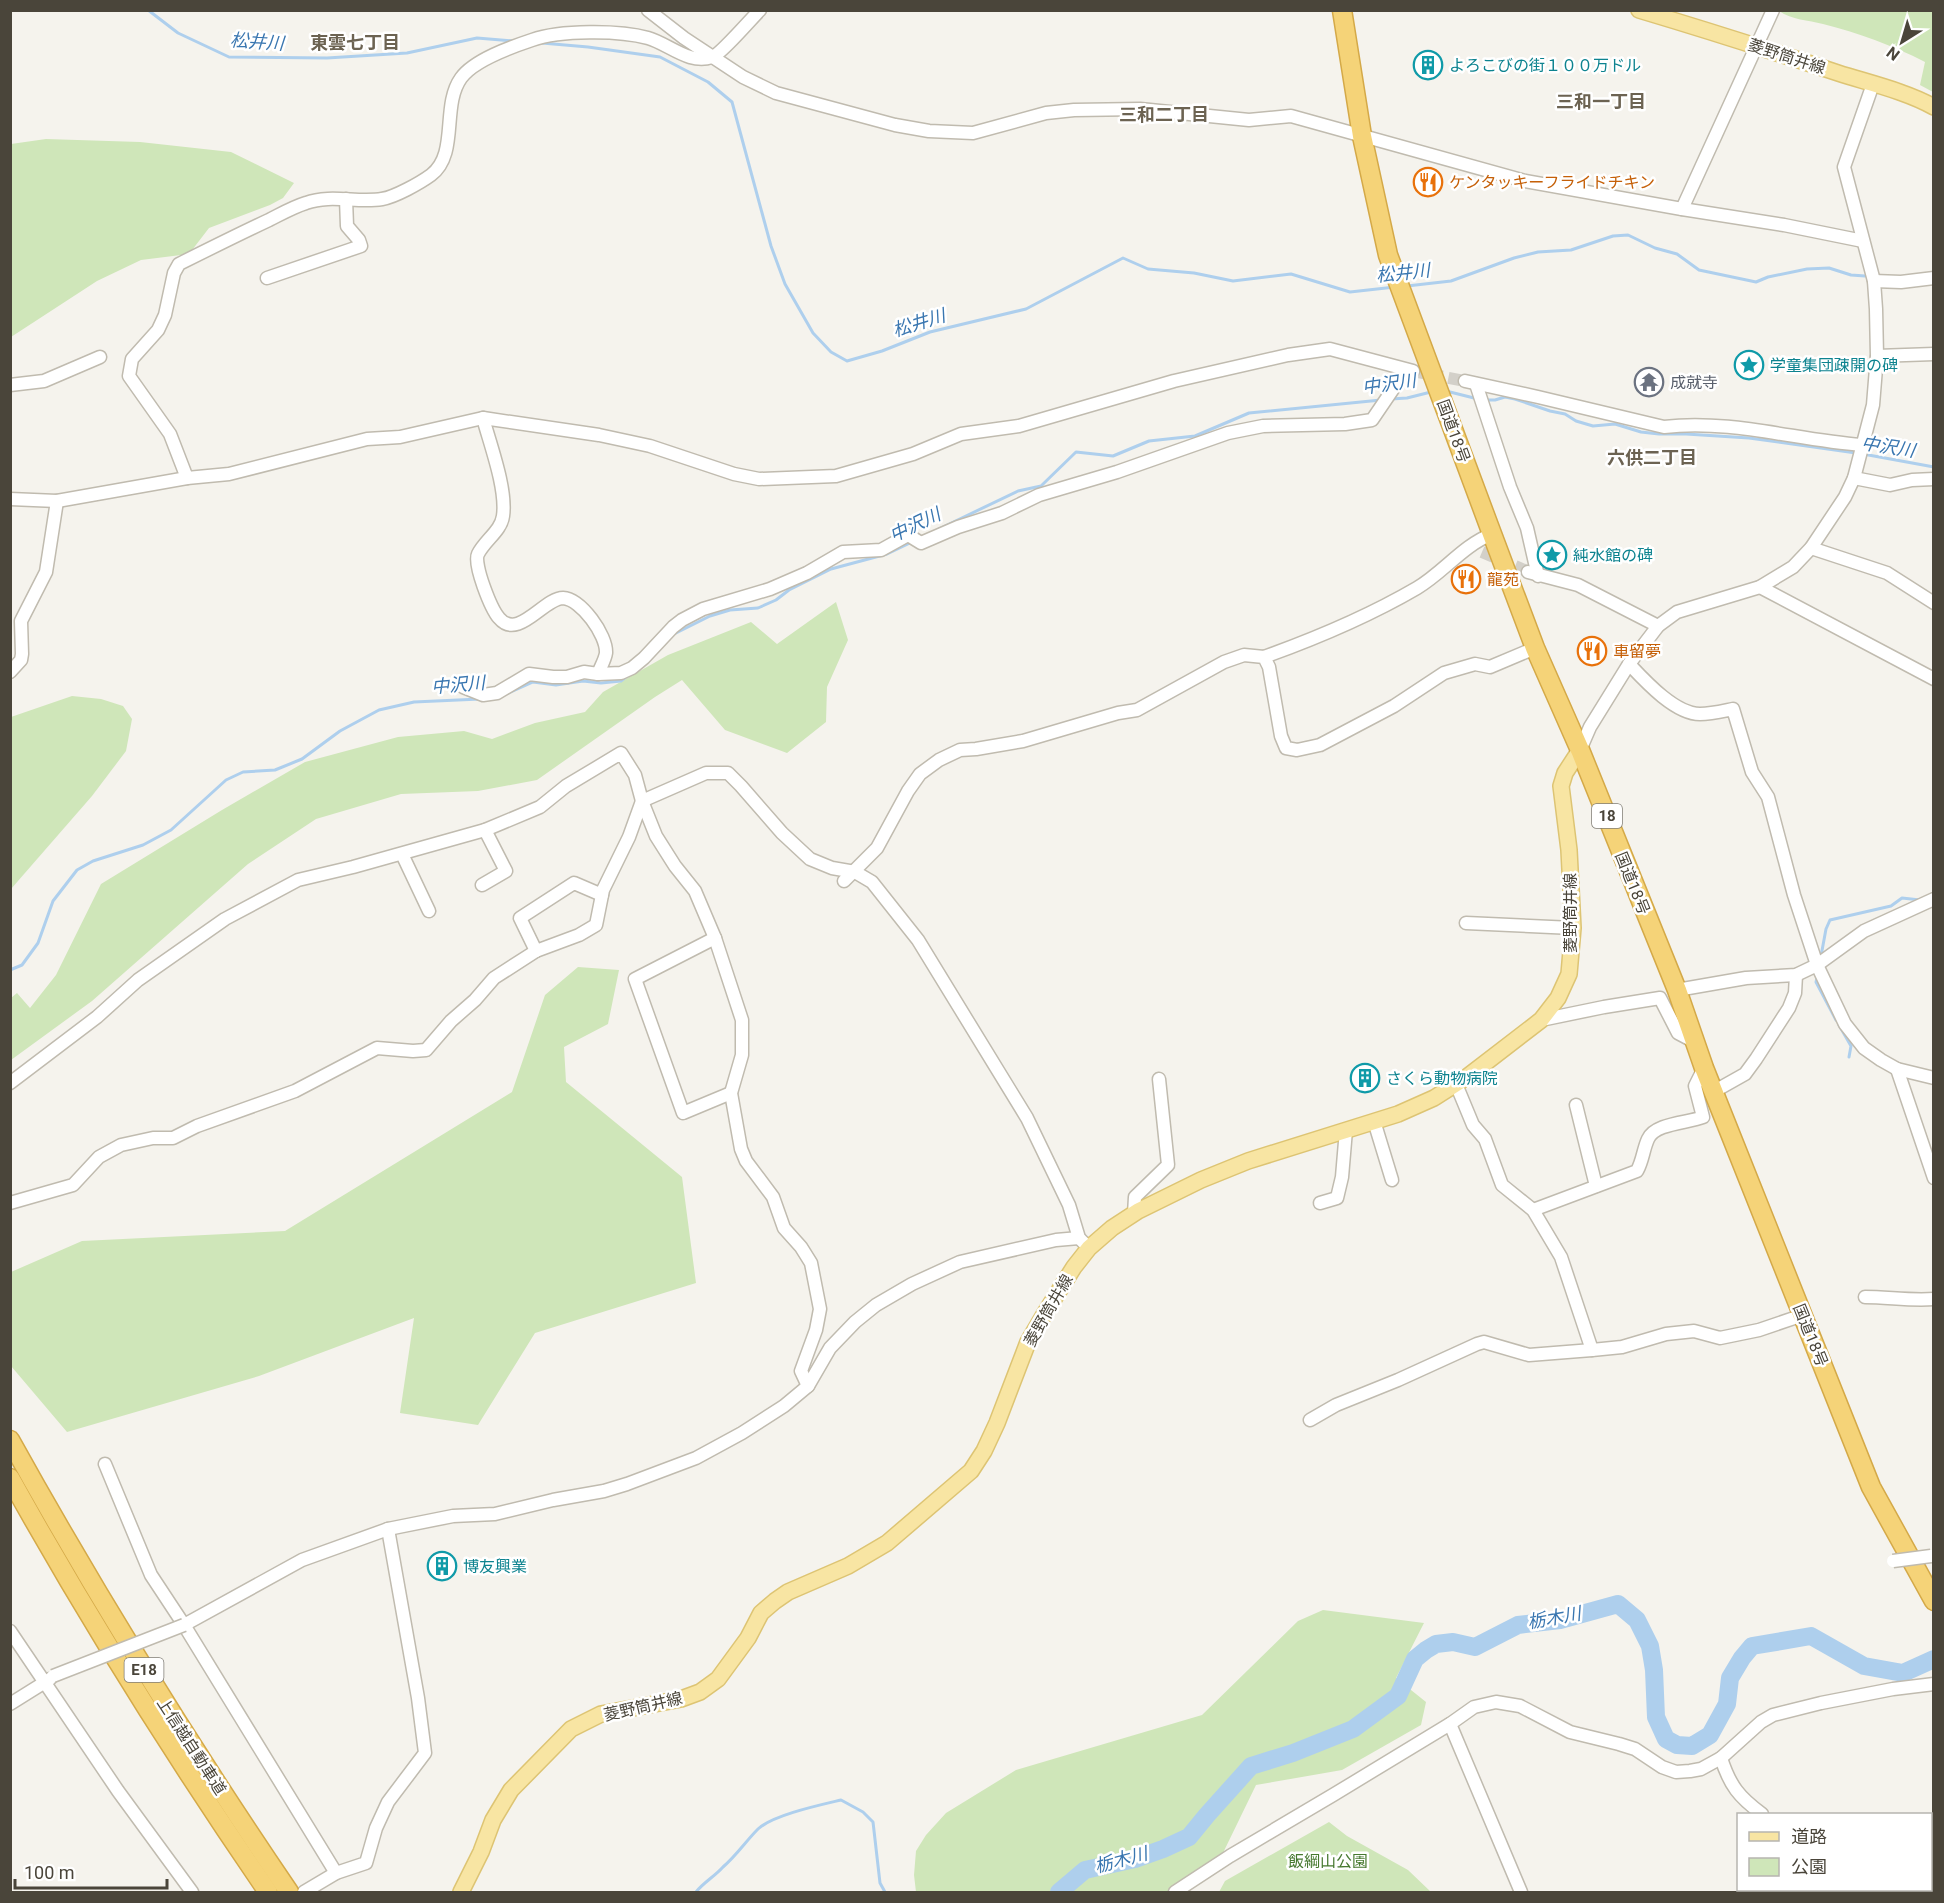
<svg xmlns="http://www.w3.org/2000/svg" width="1944" height="1903" viewBox="0 0 1944 1903" font-family="Roboto,'Noto Sans JP',sans-serif">
<style>
.green{fill:#cfe6b9}
.lines{fill:none;stroke-linecap:round;stroke-linejoin:round}
.stream{stroke:#aecfed;stroke-width:3}
.river{stroke:#aecfed;stroke-width:18}
.minor-tunnel{stroke:#d3d0c9;stroke-width:12;stroke-dasharray:12 6;stroke-linecap:butt}
.minor-casing{stroke:#c0bbaf;stroke-width:15}
.major-casing{stroke:#ddc473;stroke-width:18}
.highway-casing{stroke:#d4a948;stroke-width:21}
.minor{stroke:#fff;stroke-width:12}
.major{stroke:#f8e5a3;stroke-width:15}
.highway{stroke:#f5d378;stroke-width:18}
.minor-bridge-casing{stroke:#c0bbaf;stroke-width:15;stroke-linecap:butt}
.minor-bridge{stroke:#fff;stroke-width:12}
.labels{text-anchor:middle;stroke-width:5;stroke-linejoin:round;paint-order:stroke}
.shield{fill:#fff;stroke:#807d75;stroke-width:1.5}
.shield-label{font-size:15px;font-weight:bold;fill:#4a453a}
.street-label{font-size:16px;fill:#4a453a;stroke:#fff}
.culture-label{font-size:16px;fill:#0d838f;stroke:#fff;text-anchor:start}
.food-label{font-size:16px;fill:#c56008;stroke:#fff;text-anchor:start}
.worship-label{font-size:16px;fill:#5b616d;stroke:#fff;text-anchor:start}
.park-label{font-size:16px;fill:#477930;stroke:#fff}
.water-label{font-size:18px;font-style:italic;fill:#3976b0;stroke:#fff}
.neighbourhood-label{font-size:18px;font-weight:bold;fill:#6c6352;stroke:#fff}
</style>
<rect width="100%" height="100%" fill="#f5f3ed"/>
<g class="green">
<path d="M1779,11H1934L1933,92L1920,85L1925,62C1892,45 1858,33 1823,24C1808,20 1792,20 1779,11Z"/>
<path d="M46,139L140,142L231,152L294,183L283,198L270,205L209,228L189,254L141,260L97,281L11,337V144Z"/>
<path d="M836,602L848,640L827,687L826,722L787,753L725,730L682,680L655,697L537,780L478,791L401,794L316,819L248,864L92,1001L11,1060V998L17,993L30,1008L56,975L101,884L222,810L305,762L398,737L464,731L492,739L535,723L585,712L603,692L668,655L751,622L777,644Z"/>
<path d="M72,696L101,699L123,706L132,719L126,751L92,796L11,889V717Z"/>
<path d="M578,967L619,970L608,1024L564,1047L566,1082L682,1177L696,1283L535,1333L478,1425L400,1413L414,1318L259,1376L67,1432L11,1366V1272L82,1241L285,1231L512,1092L545,995Z"/>
<path d="M1323,1610L1424,1623L1396,1678L1426,1702L1421,1725L1342,1770L1256,1785L1222,1855L1189,1892H916L914,1875L916,1851L926,1835L946,1813L1016,1770L1202,1715L1298,1621Z"/>
<path d="M1329,1822L1347,1836L1408,1870L1431,1892H1219L1225,1881Z"/>
</g>
<g class="lines">
<g class="stream">
<path d="M148,10L178,33L229,57L327,58L407,53L477,38L514,41"/>
<path d="M542,43L588,47L660,57L708,82L732,102L771,246L785,284L813,333L831,352L847,361L882,351L930,332L1026,309L1123,258L1148,269L1194,273L1233,281L1291,274L1350,292L1395,287"/>
<path d="M1407,286L1451,281L1514,258L1538,252L1571,250L1613,236L1628,235L1655,248L1677,254L1699,270L1756,282L1768,277L1807,269L1829,268L1851,275L1865,276"/>
<path d="M1446,391L1478,399"/>
<path d="M1391,399L1407,398L1431,392"/>
<path d="M1484,400H1495L1505,397L1515,399L1550,411L1565,414L1576,421L1593,426L1615,424L1641,432L1659,434H1686L1749,438L1856,453"/>
<path d="M1863,454L1934,467"/>
<path d="M939,529L1018,491L1041,486L1076,452L1113,456L1149,441L1195,436L1249,413L1381,400"/>
<path d="M672,635L710,616L730,610L758,608L776,600L789,590L831,569L887,554L912,542"/>
<path d="M504,695L533,682L556,685L583,681L601,683L621,681L627,676"/>
<path d="M1821,956L1826,929L1830,920L1891,906L1902,898L1920,900"/>
<path d="M10,970L22,965L38,943L53,901L77,870L93,861L143,845L171,830L226,780L243,772L275,770L302,759L340,731L379,710L414,702L480,699"/>
<path d="M1818,974L1816,982L1836,1020"/>
<path d="M1839,1025L1851,1046L1849,1057"/>
<path d="M696,1892C704,1882 714,1877 723,1867C736,1856 746,1841 758,1829C773,1815 820,1805 841,1800L863,1812L873,1822L880,1883L885,1892"/>
</g>
<path class="river" d="M1059,1892L1085,1870L1135,1859L1163,1849L1189,1837L1207,1815L1251,1766L1293,1753L1353,1729L1398,1696L1415,1659L1426,1650L1436,1644L1453,1642L1475,1647L1518,1625L1560,1620L1618,1604L1637,1620L1650,1646L1654,1670L1656,1717L1666,1739L1677,1745L1692,1746L1710,1735L1727,1704L1730,1678L1742,1658L1752,1646L1811,1636L1864,1666L1903,1673L1934,1659"/>
<g class="minor-tunnel">
<path d="M1413,371L1465,381"/>
<path d="M1482,552L1536,575"/>
</g>
<g class="minor-casing">
<g id="minor">
<path d="M648,10L684,38L743,77L776,93L895,125L929,131L973,133L1046,113L1074,110L1140,109L1249,120L1291,116L1525,181L1682,209L1784,225L1863,241"/>
<path d="M1682,209L1773,10"/>
<path d="M267,278L361,246L359,240L347,226L346,199"/>
<path d="M1874,281L1901,282L1934,278"/>
<path d="M1877,356L1934,354"/>
<path d="M1465,381L1538,397L1664,427C1730,419 1796,440 1861,445"/>
<path d="M1476,384L1510,487L1527,528L1538,576"/>
<path d="M10,385L44,381L100,357"/>
<path d="M483,418C490,444 507,489 503,516C501,531 485,540 478,554C473,564 491,609 499,618C518,641 544,598 563,598C581,599 607,635 606,653C605,660 600,668 598,674"/>
<path d="M187,478L170,434L129,376L132,359L158,330L165,315L174,273L179,264C209,249 239,234 269,220C281,214 293,207 306,203C330,194 358,203 382,199C395,197 420,183 431,175C459,154 441,106 461,78C474,60 511,47 532,40C560,30 619,30 648,38C669,44 689,65 712,57C720,55 751,19 760,10"/>
<path d="M1854,478L1890,485L1912,480L1934,479"/>
<path d="M10,499L57,501L187,478L229,474L367,439L400,437L483,418L599,435L650,446L734,474L759,479L836,476L913,454L961,434L1019,426L1174,381L1288,355L1330,349L1413,371"/>
<path d="M1811,548L1887,573L1934,603"/>
<path d="M1528,572L1578,585L1658,626"/>
<path d="M1760,587L1934,679"/>
<path d="M1264,657C1317,638 1369,616 1417,588C1444,572 1462,546 1492,534"/>
<path d="M1629,664C1645,681 1675,714 1700,714C1711,714 1723,711 1733,709L1752,772L1768,797L1794,895L1817,965L1845,1024L1864,1048L1881,1060L1897,1069L1934,1078"/>
<path d="M10,672L21,660L22,654L21,621L46,572L57,501"/>
<path d="M463,687L483,695L497,693L529,674L553,677H567L584,672L598,674L621,673L632,668L644,658L673,627L682,620L703,609L770,589L807,573L843,552L881,550L908,535L921,543L958,527L1002,513L1039,495L1117,472L1228,433L1263,426L1345,424L1372,420L1406,370"/>
<path d="M1580,750L1590,727L1629,664L1658,626L1677,612L1760,587L1793,567L1811,548L1845,497L1854,478L1873,405L1877,356L1876,309L1874,281L1844,167L1873,84"/>
<path d="M402,854L429,911"/>
<path d="M844,881L877,848L908,791L920,774L939,760L960,750L976,749L1023,741L1118,713L1137,710L1224,662L1244,655L1264,657L1269,667L1281,736L1286,748L1297,750L1320,745L1394,706L1444,673L1475,664L1490,667L1535,648"/>
<path d="M482,885L506,871L485,830"/>
<path d="M1466,923L1573,928"/>
<path d="M715,938L635,979L683,1113L731,1093"/>
<path d="M536,951L520,918L574,883L602,895"/>
<path d="M1677,990L1746,978L1796,975L1817,965L1864,931L1934,899"/>
<path d="M1541,1020L1604,1007L1660,998L1678,1033L1695,1042"/>
<path d="M1897,1069L1934,1178"/>
<path d="M10,1083L97,1017L138,980L225,919L298,880L353,867L485,830L540,807L566,786L621,753L635,775L642,801L656,836L675,866L695,891L715,938L742,1020V1055L731,1093L741,1149L746,1161L773,1197L784,1228L801,1247L811,1263L820,1309L816,1330L801,1371L808,1386"/>
<path d="M1456,1084L1473,1125L1485,1139L1502,1185L1533,1210L1561,1257L1592,1350"/>
<path d="M1713,1092L1745,1074L1756,1059L1789,1008L1795,993L1796,975"/>
<path d="M1576,1105L1596,1186"/>
<path d="M1374,1121L1392,1180"/>
<path d="M10,1203L73,1185L99,1157L121,1145L153,1138H173L197,1126L295,1091L377,1048L413,1051L426,1050L451,1021L475,1000L494,978L536,951L579,935L596,925L603,890L629,837L642,801L706,773H728L741,786L782,833L810,859L832,868L855,872L872,882L918,940L1027,1118L1069,1205L1079,1238L1089,1248"/>
<path d="M1320,1203L1337,1198L1342,1177L1346,1130"/>
<path d="M1533,1210L1637,1171C1643,1160 1643,1150 1648,1139C1655,1123 1688,1123 1703,1117L1695,1086L1704,1068"/>
<path d="M1134,1214L1135,1197L1168,1165L1159,1079"/>
<path d="M1865,1297C1888,1297 1911,1301 1934,1299"/>
<path d="M1310,1420L1336,1405L1398,1380L1477,1344L1484,1342L1529,1355L1592,1350L1622,1347L1666,1334L1694,1331L1720,1338L1759,1330L1803,1315"/>
<path d="M105,1464L151,1575L184,1625L336,1873"/>
<path d="M184,1625L302,1560L388,1529L453,1516L495,1514L553,1500L604,1491L627,1484L696,1458L742,1433L784,1406L808,1386L830,1348L855,1322L876,1305L912,1284L960,1262L1056,1240L1079,1238"/>
<path d="M10,1631L118,1791L192,1892"/>
<path d="M10,1704L50,1679"/>
<path d="M1450,1724L1521,1892"/>
<path d="M1721,1758C1730,1786 1739,1797 1762,1814"/>
<path d="M1930,1853L1934,1852"/>
<path d="M304,1892L336,1873L366,1863L376,1828L388,1802L425,1753L418,1698L388,1529"/>
<path d="M1175,1892L1230,1856L1333,1795L1450,1724L1474,1707L1496,1702L1520,1706L1570,1732L1619,1744L1635,1749L1662,1767L1676,1772L1690,1771L1701,1769L1721,1758L1761,1722L1773,1715L1821,1703L1893,1689L1934,1684"/>
<path d="M1883,1892L1884,1890"/>
</g>
</g>
<g class="major-casing">
<g id="major">
<path d="M1639,10C1706,30 1772,51 1838,73C1869,83 1905,91 1934,107"/>
<path d="M461,1892L481,1852L493,1820L511,1790L571,1729L601,1714L681,1699L700,1692L718,1679L748,1638L761,1613L775,1601L788,1592L848,1566L887,1543L971,1471L984,1451L997,1423L1028,1342L1045,1313L1074,1267L1089,1248L1112,1228L1138,1211L1201,1180L1248,1161L1398,1114L1434,1098L1467,1077L1541,1020L1558,998L1569,974L1573,928L1569,850L1561,786L1565,773L1580,750"/>
</g>
</g>
<g class="highway-casing">
<g id="highway">
<path d="M1342,10L1362,136L1388,255L1492,534L1535,648L1580,750L1677,990L1704,1068L1871,1487L1934,1601"/>
<path d="M10,1440C96,1595 189,1745 289,1892"/>
<path d="M10,1478C89,1620 176,1758 268,1892"/>
</g>
</g>
<use href="#minor" class="minor"/>
<use href="#major" class="major"/>
<use href="#highway" class="highway"/>
<g class="minor-bridge-casing">
<g id="minor-bridge">
<path d="M1893,1561L1931,1556"/>
<path d="M53,1676L184,1625"/>
</g>
</g>
<use href="#minor-bridge" class="minor-bridge"/>
</g>
<defs>
<g id="building-ring" transform="scale(1.5)"><circle r="9.5" fill="#fff" stroke="#0f9aa8" stroke-width="1.5"/><path d="M-4-6H4V6H1V3H-1V6H-4ZM-2.5-4.3h1.7v1.8h-1.7ZM.8-4.3h1.7v1.8H.8ZM-2.5-1h1.7V.8h-1.7ZM.8-1h1.7V.8H.8Z" fill="#0f9aa8"/></g>
<g id="restaurant-ring" transform="scale(1.5)"><circle r="9.5" fill="#fff" stroke="#e8710a" stroke-width="1.5"/><path d="M-5-6h1v4h1v-4h1v4h1v-4h1v5L-1.5 .5V6h-2V.5L-5-1ZM5-6V6H3V1.5H1.5Q1.5-4 5-6Z" fill="#e8710a"/></g>
<g id="sight-ring" transform="scale(1.5)"><circle r="9.5" fill="#fff" stroke="#0f9aa8" stroke-width="1.5"/><path d="M0-6L1.8-2.2L6-1.7L2.9 1.2L3.7 5.4L0 3.3L-3.7 5.4L-2.9 1.2L-6-1.7L-1.8-2.2Z" fill="#0f9aa8"/></g>
<g id="temple-ring" transform="scale(1.5)"><circle r="9.5" fill="#fff" stroke="#6b7280" stroke-width="1.5"/><path d="M0-6L5-2H3V0L6.5 2.5H4V6H1.5V3h-3V6H-4V2.5H-6.5L-3 0V-2H-5Z" fill="#6b7280"/></g>
</defs>
<g fill-rule="evenodd">
<use href="#building-ring" x="1428" y="65"/>
<use href="#restaurant-ring" x="1428" y="182"/>
<use href="#sight-ring" x="1749" y="365"/>
<use href="#temple-ring" x="1649" y="382"/>
<use href="#sight-ring" x="1552" y="555"/>
<use href="#restaurant-ring" x="1466" y="579"/>
<use href="#restaurant-ring" x="1592" y="651"/>
<use href="#building-ring" x="1365" y="1078"/>
<use href="#building-ring" x="442" y="1566"/>
</g>
<g class="labels">
<g class="shield">
<rect x="1592" y="804" width="30" height="24" rx="4.5"/>
<rect x="124.5" y="1658" width="39" height="24" rx="4.5"/>
</g>
<g class="shield-label">
<text x="1607" y="821">18</text>
<text x="144" y="1675">E18</text>
</g>
<g class="street-label">
<text transform="translate(1787 56) rotate(18)" y="6">菱野筒井線</text>
<text transform="translate(1454 431) rotate(70)" y="6">国道18号</text>
<text transform="translate(1633 883) rotate(68)" y="6">国道18号</text>
<text transform="translate(1570 913) rotate(-90)" y="6">菱野筒井線</text>
<text transform="translate(1048 1310) rotate(-60)" y="6">菱野筒井線</text>
<text transform="translate(1811 1335) rotate(68)" y="6">国道18号</text>
<text transform="translate(643 1706) rotate(-13)" y="6">菱野筒井線</text>
<text transform="translate(192 1746) rotate(57)" y="6">上信越自動車道</text>
</g>
<g class="culture-label">
<text x="1449" y="71">よろこびの街１００万ドル</text>
<text x="1770" y="371">学童集団疎開の碑</text>
<text x="1573" y="561">純水館の碑</text>
<text x="1386" y="1084">さくら動物病院</text>
<text x="463" y="1572">博友興業</text>
</g>
<g class="food-label">
<text x="1449" y="188">ケンタッキーフライドチキン</text>
<text x="1487" y="585">龍苑</text>
<text x="1613" y="657">車留夢</text>
</g>
<g class="worship-label">
<text x="1670" y="388">成就寺</text>
</g>
<g class="park-label">
<text x="1328" y="1867">飯綱山公園</text>
</g>
<g class="water-label">
<text transform="translate(257 42) rotate(4)" y="6">松井川</text>
<text transform="translate(1403 273) rotate(-6)" y="6">松井川</text>
<text transform="translate(919 323) rotate(-17)" y="6">松井川</text>
<text transform="translate(1389 384) rotate(-8)" y="6">中沢川</text>
<text transform="translate(1888 447) rotate(9)" y="6">中沢川</text>
<text transform="translate(915 525) rotate(-26)" y="6">中沢川</text>
<text transform="translate(458 685) rotate(-5)" y="6">中沢川</text>
<text transform="translate(1554 1618) rotate(-10)" y="6">栃木川</text>
<text transform="translate(1121 1860) rotate(-15)" y="6">栃木川</text>
</g>
<g class="neighbourhood-label">
<text x="355" y="49">東雲七丁目</text>
<text x="1601" y="108">三和一丁目</text>
<text x="1164" y="121">三和二丁目</text>
<text x="1652" y="464">六供二丁目</text>
</g>
</g>
<rect width="1944" height="1903" fill="none" stroke="#4a453a" stroke-width="24"/>
<rect x="1737" y="1813" width="195" height="78" fill="#ffffff" stroke="#b7b5b0" stroke-width="1.5"/>
<rect x="1749" y="1832" width="30" height="9" fill="#f8e5a3" stroke="#b7b5b0" stroke-width="1.5"/>
<text x="1791" y="1843" font-size="18" fill="#4a453a">道路</text>
<rect x="1749" y="1858" width="30" height="18" fill="#cfe6b9" stroke="#b7b5b0" stroke-width="1.5"/>
<text x="1791" y="1873" font-size="18" fill="#4a453a">公園</text>
<g transform="translate(1902 42) rotate(217)" stroke="#ffffff" stroke-width="4.5" paint-order="stroke">
<path d="M0-4.5L10 22L0 15L-10 22Z" fill="#4a453a"/>
<text y="-9" font-size="16" font-weight="bold" text-anchor="middle" fill="#4a453a">N</text>
</g>
<path d="M15 1879v9h152v-9" fill="none" stroke="#4a453a" stroke-width="3"/>
<text x="24" y="1879" font-size="18" fill="#4a453a" stroke="#ffffff" stroke-width="4.5" paint-order="stroke">100 m</text>
</svg>
